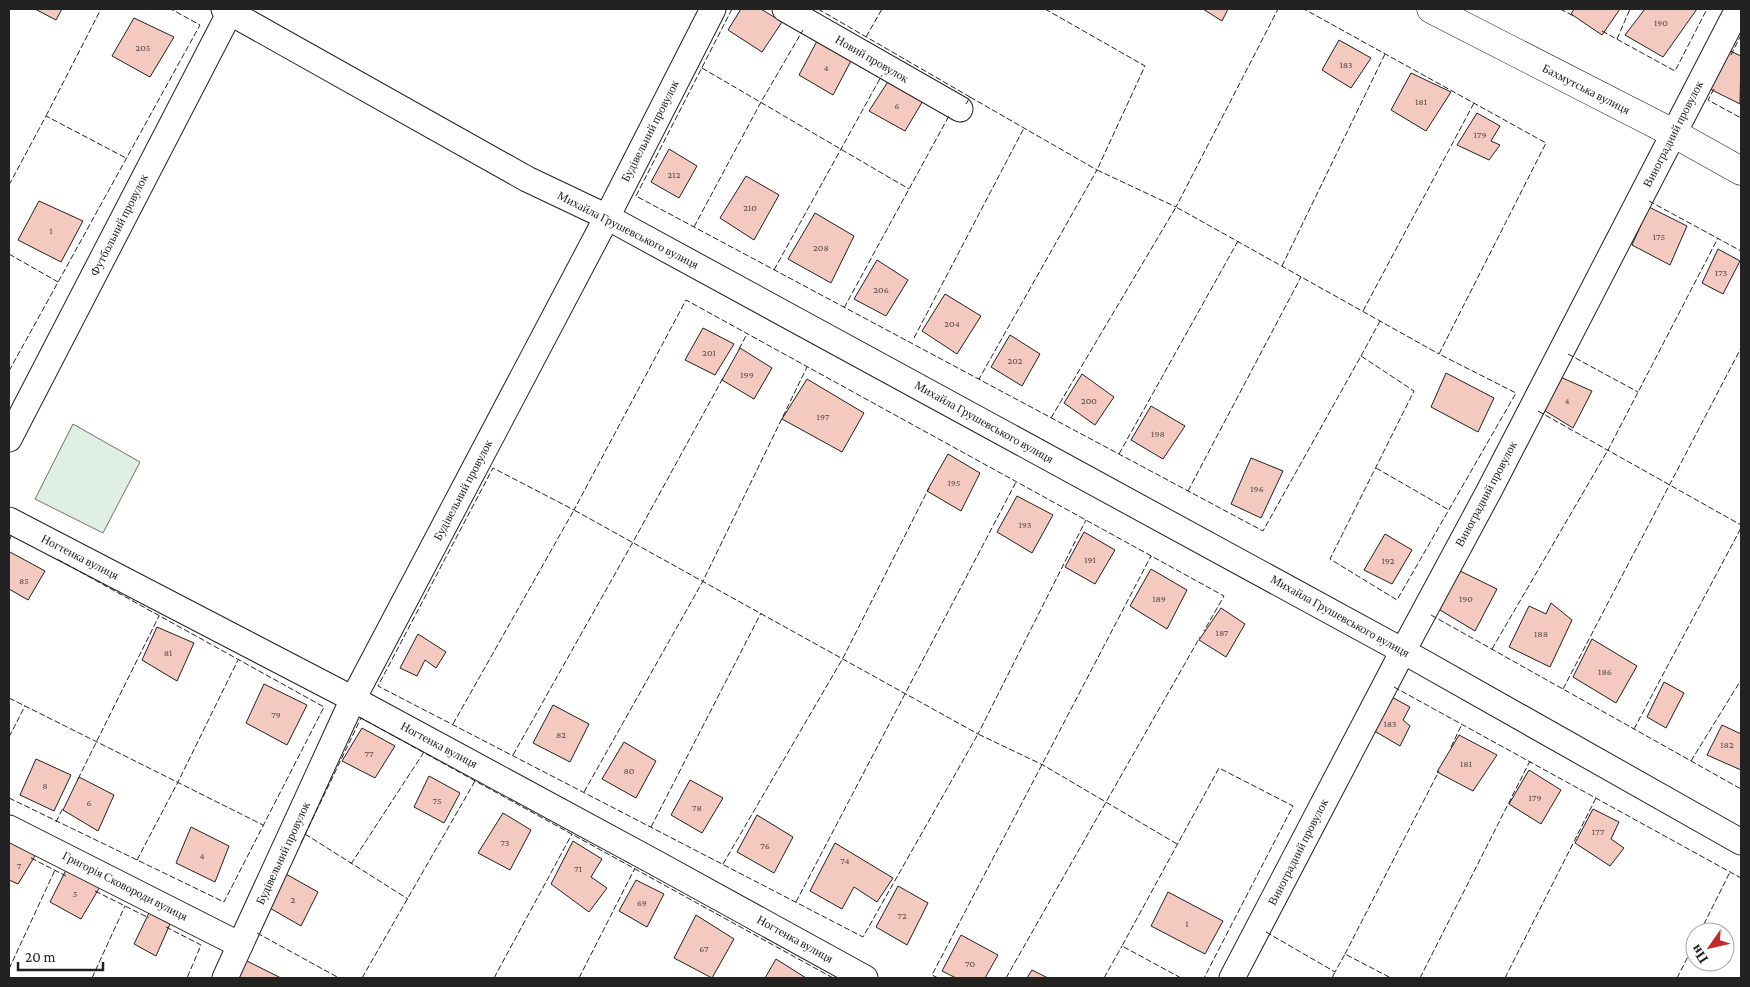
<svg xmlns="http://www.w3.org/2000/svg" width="1750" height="987" viewBox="0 0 1750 987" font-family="'Crimson Pro',serif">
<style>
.green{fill:#e0efe3;stroke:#6f6f6f}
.building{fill:#f3c9c0;stroke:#222}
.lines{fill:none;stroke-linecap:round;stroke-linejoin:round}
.street-casing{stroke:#222;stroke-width:27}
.secondary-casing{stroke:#222;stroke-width:29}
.street{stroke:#fff;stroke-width:25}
.secondary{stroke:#fff;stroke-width:28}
.fence{stroke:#222;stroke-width:1;stroke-dasharray:6 2.5;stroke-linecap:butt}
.labels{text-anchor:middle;stroke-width:4;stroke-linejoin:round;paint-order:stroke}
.number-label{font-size:10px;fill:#564c4a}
.street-label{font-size:12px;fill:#222;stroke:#fff}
</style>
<rect width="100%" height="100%" fill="#fff"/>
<path class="green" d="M73,424L140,462L103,533L35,499Z"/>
<g class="building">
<path d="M35,9H62L56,20Z"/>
<path d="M741,9H761L782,22L762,52L728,30Z"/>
<path d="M1203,9H1228L1222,21Z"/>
<path d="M1574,9H1620L1602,35L1571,14Z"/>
<path d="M1645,9H1697L1663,57L1625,35Z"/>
<path d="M134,18L174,37L150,77L112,56Z"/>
<path d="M1339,40L1371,58L1351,88L1322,70Z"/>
<path d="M817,41L852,59L833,95L799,75Z"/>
<path d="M1726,49L1741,56L1740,104L1710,89Z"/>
<path d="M1411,73L1451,92L1426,131L1391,110Z"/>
<path d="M889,80L924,99L905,131L869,111Z"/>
<path d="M1477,113L1500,126L1491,141L1500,145L1489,160L1457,145Z"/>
<path d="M669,149L697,166L679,198L651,182Z"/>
<path d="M746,176L779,195L754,240L720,218Z"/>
<path d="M39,201L83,221L61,262L18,240Z"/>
<path d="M1649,207L1687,226L1670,265L1632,245Z"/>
<path d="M815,213L854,236L831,283L788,259Z"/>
<path d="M1718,249L1740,261L1723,294L1702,283Z"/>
<path d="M877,260L908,280L886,316L854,299Z"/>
<path d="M945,294L981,316L957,354L922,331Z"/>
<path d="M703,328L734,344L715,375L685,360Z"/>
<path d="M1010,335L1040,354L1022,386L991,367Z"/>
<path d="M740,348L772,368L754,399L722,380Z"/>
<path d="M1446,373L1494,398L1478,432L1431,407Z"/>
<path d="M1082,374L1114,397L1095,425L1064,403Z"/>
<path d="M1558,376L1592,391L1573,428L1542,409Z"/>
<path d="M807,379L864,413L842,452L782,419Z"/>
<path d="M1151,406L1185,426L1163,459L1131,440Z"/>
<path d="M948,454L980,473L961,511L927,491Z"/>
<path d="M1251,458L1283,471L1261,518L1231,504Z"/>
<path d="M1017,496L1053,515L1032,553L997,532Z"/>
<path d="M1084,532L1115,550L1095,584L1065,567Z"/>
<path d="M1385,534L1412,550L1392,584L1364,570Z"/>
<path d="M10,552L45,571L28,600L9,589V555Z"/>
<path d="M1151,569L1187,590L1167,629L1130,606Z"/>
<path d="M1456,569L1497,589L1475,631L1435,607Z"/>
<path d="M1551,603L1572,620L1550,667L1509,647L1529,606L1546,614Z"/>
<path d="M1221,608L1245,624L1226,657L1199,640Z"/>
<path d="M157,627L194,643L177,681L142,660Z"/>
<path d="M418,634L446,652L436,668L425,660L417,676L400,668Z"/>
<path d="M1592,639L1637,666L1616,703L1573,677Z"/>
<path d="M1664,682L1684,693L1666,728L1647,717Z"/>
<path d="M264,684L307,705L287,745L246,723Z"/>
<path d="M1388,695L1410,707L1403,720L1410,726L1400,746L1371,729Z"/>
<path d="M553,705L589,724L570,762L533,743Z"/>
<path d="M1722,725L1741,734V770L1707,755Z"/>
<path d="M362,728L395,746L375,778L342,761Z"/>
<path d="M1459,735L1497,755L1473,791L1437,772Z"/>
<path d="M624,742L656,761L636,798L602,779Z"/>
<path d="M36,759L71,775L54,811L20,795Z"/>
<path d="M1529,770L1561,790L1541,824L1509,804Z"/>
<path d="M429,776L460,793L444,823L414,807Z"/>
<path d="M79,777L114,795L98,831L63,810Z"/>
<path d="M690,780L723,798L702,833L671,815Z"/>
<path d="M1593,809L1619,822L1611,839L1624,848L1610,866L1575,843Z"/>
<path d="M503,813L531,830L510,870L478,853Z"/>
<path d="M757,815L793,837L774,873L737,852Z"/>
<path d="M191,827L229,846L215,882L176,863Z"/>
<path d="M9,838L38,851L18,884L9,880Z"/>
<path d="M573,841L602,859L591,877L607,888L589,912L551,884Z"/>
<path d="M835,843L893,878L877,902L854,887L842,909L810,891Z"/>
<path d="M67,868L101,885L81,919L50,902Z"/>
<path d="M284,873L318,892L301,926L268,907Z"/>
<path d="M636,880L664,894L647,927L619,911Z"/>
<path d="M898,886L928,903L907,945L876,927Z"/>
<path d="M1168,892L1223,921L1205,954L1151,926Z"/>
<path d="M149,913L170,924L156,956L134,944Z"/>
<path d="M696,915L734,939L712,978L674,958Z"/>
<path d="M961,935L998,955L985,978H956L942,971Z"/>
<path d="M243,959L281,978H235Z"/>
<path d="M776,959L806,978H765Z"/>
<path d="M1032,970L1048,978H1027Z"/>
</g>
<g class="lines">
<g class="street-casing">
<g id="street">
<path d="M224,9L527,179L607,217L1403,651L1741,842"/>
<path d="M785,9L960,109"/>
<path d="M9,439L230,12"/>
<path d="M9,520L353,699L656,863L865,978"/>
<path d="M9,828L240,945"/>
<path d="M225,978L353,699L607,217L713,9"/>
<path d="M1232,978L1403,651L1489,491L1738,9"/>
</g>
</g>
<g class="secondary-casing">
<path id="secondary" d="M1431,9L1673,133L1741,171"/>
</g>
<use href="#street" class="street"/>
<use href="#secondary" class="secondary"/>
<g class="fence">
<path d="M732,9L636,196L1263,531L1361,356L1414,391L1330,559L1397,600L1516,393L1439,354L1546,143L1304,9"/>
<path d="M818,9L970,97L966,104"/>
<path d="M1045,9L1145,66L1097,170L1176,207L1278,9"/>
<path d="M1560,9L1574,16"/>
<path d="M1602,31L1675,71L1707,9"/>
<path d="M866,37L882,9"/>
<path d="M1617,39L1630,9"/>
<path d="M1731,55L1741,35"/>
<path d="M702,68L909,189"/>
<path d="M1714,89L1708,100L1741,118"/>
<path d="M970,97L1097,170L979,379"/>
<path d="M46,116L101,9"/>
<path d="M9,185L46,116L126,158"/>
<path d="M1649,201L1741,251"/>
<path d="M694,227L761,102L803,30"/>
<path d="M9,254L58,282"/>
<path d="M1282,266L1385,54"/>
<path d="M774,270L882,75"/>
<path d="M844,308L950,114"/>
<path d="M1363,311L1474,103"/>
<path d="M914,338L1024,128"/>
<path d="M739,349L747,334"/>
<path d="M1568,354L1638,392"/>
<path d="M1361,356L1380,321"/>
<path d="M9,371L200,25L171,9"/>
<path d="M1538,411L1741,525"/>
<path d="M1051,418L1176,207L1439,354"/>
<path d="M1119,454L1238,241"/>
<path d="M1376,468L1449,510"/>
<path d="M1188,491L1301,277"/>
<path d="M9,541L12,534"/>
<path d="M1431,615L1741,789"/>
<path d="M1492,649L1608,450L1718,238"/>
<path d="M1394,687L1741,878"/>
<path d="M1563,689L1741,348"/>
<path d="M9,698L263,825"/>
<path d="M453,724L574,510L978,734L1086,520"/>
<path d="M1634,729L1741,528"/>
<path d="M9,737L25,706"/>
<path d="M1451,747L1462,724"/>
<path d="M513,755L633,542L723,378"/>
<path d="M1691,761L1741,680"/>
<path d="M78,779L159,616"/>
<path d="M584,792L703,581L807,367"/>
<path d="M9,798L224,902L324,707L57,559"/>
<path d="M56,822L63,808"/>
<path d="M651,827L761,613"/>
<path d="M305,834L408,899"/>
<path d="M301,843L361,718L833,978"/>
<path d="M1177,844L1043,765L978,734L863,937L378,686L493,468L574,510L686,300L1224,596L1204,631"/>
<path d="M31,858L66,876"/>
<path d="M137,860L178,782L238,660"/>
<path d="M351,864L424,752"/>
<path d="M723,864L843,658L929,488"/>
<path d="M95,891L149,918"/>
<path d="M796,902L1016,482"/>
<path d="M166,927L201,945L187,978"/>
<path d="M1266,932L1335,972L1345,954L1391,978"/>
<path d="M1700,932L1730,872"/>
<path d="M257,933L339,978"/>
<path d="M1345,954L1439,771"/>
<path d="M9,969L55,870"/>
<path d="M92,978L125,906"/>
<path d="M362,978L475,781"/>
<path d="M494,978L572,834"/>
<path d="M579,978L635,868"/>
<path d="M938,978L932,975L1151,556"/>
<path d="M1006,978L1200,637"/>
<path d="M1104,978L1122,946"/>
<path d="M1181,978L1122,946L1219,768L1293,806L1204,978"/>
<path d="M1332,978L1335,972"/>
<path d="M1420,978L1530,761"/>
<path d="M1505,978L1596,798"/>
<path d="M1677,978L1695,943"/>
</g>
</g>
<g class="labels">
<g class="number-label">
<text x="1661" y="26">190</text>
<text x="143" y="51">205</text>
<text x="1346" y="68">183</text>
<text x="826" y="71">4</text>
<text x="1421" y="105">181</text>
<text x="897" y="109">6</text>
<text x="1480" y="138">179</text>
<text x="674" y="178">212</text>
<text x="750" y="211">210</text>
<text x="51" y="234">1</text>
<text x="1659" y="240">175</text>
<text x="821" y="251">208</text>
<text x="1721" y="276">173</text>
<text x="881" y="293">206</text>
<text x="952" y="327">204</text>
<text x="709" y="356">201</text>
<text x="1015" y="364">202</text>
<text x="747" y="378">199</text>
<text x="1089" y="404">200</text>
<text x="1567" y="404">4</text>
<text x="823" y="420">197</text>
<text x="1158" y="437">198</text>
<text x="954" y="486">195</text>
<text x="1257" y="492">196</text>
<text x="1025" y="528">193</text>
<text x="1090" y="563">191</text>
<text x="1388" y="564">192</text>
<text x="24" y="584">85</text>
<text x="1159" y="602">189</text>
<text x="1466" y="602">190</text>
<text x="1222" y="636">187</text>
<text x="1541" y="637">188</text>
<text x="168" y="656">81</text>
<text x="1605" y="675">186</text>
<text x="276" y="718">79</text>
<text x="1390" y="727">183</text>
<text x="561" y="738">82</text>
<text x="1727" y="748">182</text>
<text x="369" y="757">77</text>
<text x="1466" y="767">181</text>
<text x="629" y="774">80</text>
<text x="45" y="789">8</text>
<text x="1535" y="801">179</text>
<text x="437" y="804">75</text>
<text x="89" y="806">6</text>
<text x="697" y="811">78</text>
<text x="1598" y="835">177</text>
<text x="505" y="846">73</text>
<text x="765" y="849">76</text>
<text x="202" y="859">4</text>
<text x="845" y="864">74</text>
<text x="19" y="869">7</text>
<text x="578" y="872">71</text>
<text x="75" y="897">5</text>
<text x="293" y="903">2</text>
<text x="642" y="906">69</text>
<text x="902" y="919">72</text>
<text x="1187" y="927">1</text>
<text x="704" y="952">67</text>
<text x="970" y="967">70</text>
</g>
<g class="street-label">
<text transform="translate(872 59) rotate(30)" y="4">Новий провулок</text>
<text transform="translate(1586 89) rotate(27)" y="4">Бахмутська вулиця</text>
<text transform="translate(650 131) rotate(-63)" y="4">Будівельний провулок</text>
<text transform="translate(1673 134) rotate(-63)" y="4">Виноградний провулок</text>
<text transform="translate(119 225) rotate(-63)" y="4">Футбольний провулок</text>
<text transform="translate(628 230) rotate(27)" y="4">Михайла Грушевського вулиця</text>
<text transform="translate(984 422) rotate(29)" y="4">Михайла Грушевського вулиця</text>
<text transform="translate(463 490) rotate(-62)" y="4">Будівельний провулок</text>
<text transform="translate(1486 494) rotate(-62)" y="4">Виноградний провулок</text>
<text transform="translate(80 557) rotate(27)" y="4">Ногтенка вулиця</text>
<text transform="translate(1340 616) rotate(29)" y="4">Михайла Грушевського вулиця</text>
<text transform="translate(439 745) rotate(28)" y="4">Ногтенка вулиця</text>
<text transform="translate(1298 852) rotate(-63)" y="4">Виноградний провулок</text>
<text transform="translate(283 853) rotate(-65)" y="4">Будівельний провулок</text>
<text transform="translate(125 886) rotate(27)" y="4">Григорія Сковороди вулиця</text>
<text transform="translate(795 939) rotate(29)" y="4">Ногтенка вулиця</text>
</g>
</g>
<rect width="1750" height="987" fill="none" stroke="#222222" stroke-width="20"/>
<g transform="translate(1710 947) rotate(236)"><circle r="24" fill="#ffffff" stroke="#a7a7a7"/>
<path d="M0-4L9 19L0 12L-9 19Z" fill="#c62828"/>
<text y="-8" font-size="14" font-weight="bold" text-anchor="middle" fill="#222222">Пн</text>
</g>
<path d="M18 962v8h85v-8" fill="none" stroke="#222222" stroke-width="2.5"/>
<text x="25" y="962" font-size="15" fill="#222222" stroke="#ffffff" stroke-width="4" paint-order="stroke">20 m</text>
</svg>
